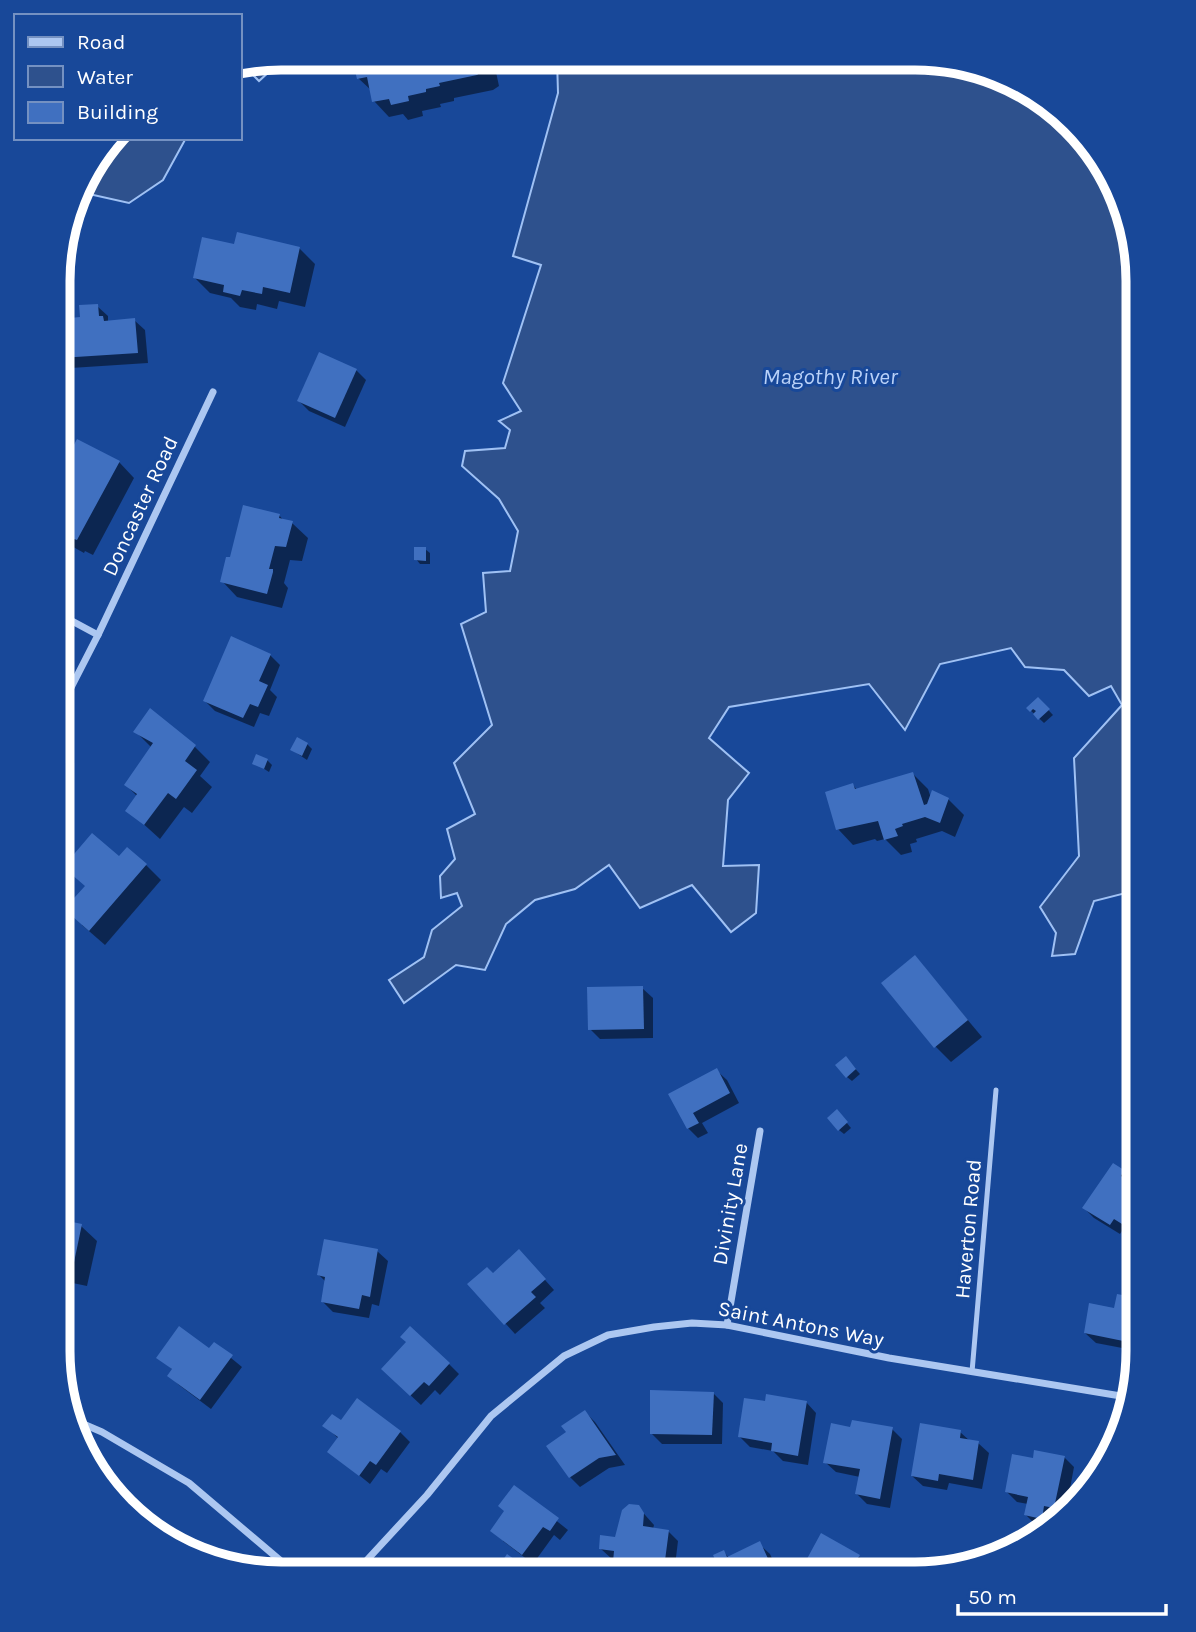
<svg xmlns="http://www.w3.org/2000/svg" width="1196" height="1632" viewBox="0 0 1196 1632" font-family="Karla,sans-serif">
<style>
.water{fill:#2e518d;stroke:#9fc1f4;stroke-width:2}
.shadow{fill:#0007}
.building{fill:#4070c0}
.lines{fill:none;stroke-linecap:round;stroke-linejoin:round}
.service{stroke:#acc7f1;stroke-width:5}
.minor{stroke:#acc7f1;stroke-width:7}
.labels{text-anchor:middle;stroke-width:6;stroke-linejoin:round;paint-order:stroke}
.street-label{font-size:21px;fill:#fff;stroke:#184899}
.water-label{font-size:23px;font-style:italic;fill:#b9d1f8;stroke:#184899}
.rim{fill:none;stroke:#fff;stroke-width:9}
</style>
<rect width="100%" height="100%" fill="#184899"/>
<g class="water">
<path d="M281,58H284L259,81L242,64Z"/>
<path d="M557,59L944,60L1051,104L1115,183L1138,281V877L1130,892L1094,901L1075,954L1052,956L1056,933L1040,907L1079,856L1074,758L1122,705L1111,686L1089,696L1064,670L1025,667L1011,648L940,664L905,730L869,684L729,707L709,738L749,773L728,800L723,866L759,865L756,913L731,932L692,885L640,908L609,865L575,889L535,900L506,924L485,970L456,965L404,1003L389,980L424,957L432,930L462,906L457,893L441,898L440,876L455,859L447,829L475,814L454,763L492,725L461,624L486,612L483,573L510,571L518,531L499,499L462,466L465,451L505,448L510,430L499,421L521,411L503,383L541,265L513,256L558,93Z"/>
<path d="M113,138H186L163,180L129,203L80,192L87,170Z"/>
</g>
<g class="shadow">
<path d="M354,58H493L499,86L493,90L454,98V101L440,104L441,107L422,111L423,116L408,120L403,114L389,117L374,101L372,91L358,78Z"/>
<path d="M236,246L299,248L315,264L305,307L279,301L277,309L257,304L256,310L240,307L231,298L210,293L195,278Z"/>
<path d="M97,306L108,316V322L134,320L145,330L148,363L71,368L61,357L60,321L82,319Z"/>
<path d="M356,370L366,380L345,427L309,411L299,401Z"/>
<path d="M119,462L134,478L93,555L85,551L84,553L59,539V464L65,467Z"/>
<path d="M279,515L284,521L292,523L308,538L302,561L290,560L284,583L288,588L282,608L237,597L222,581L231,560Z"/>
<path d="M425,549L430,553V564H420L416,559Z"/>
<path d="M270,655L280,665L270,690L277,697L269,716L260,713L254,727L215,711L205,701Z"/>
<path d="M1038,699L1053,715L1044,723L1028,708Z"/>
<path d="M135,731L195,747L210,762L200,776L212,787L192,813L184,807L160,839L128,810L138,797L126,785L151,747Z"/>
<path d="M307,744L312,749L307,760L292,750Z"/>
<path d="M267,760L272,765L269,772L255,763Z"/>
<path d="M913,774L928,789L931,798L948,799L964,815L955,837L942,831L916,839L917,842L910,844L912,852L901,855L885,839L877,841L875,839L853,845L838,829L853,785L857,790Z"/>
<path d="M119,859L146,865L161,880L105,945L82,925Z"/>
<path d="M915,957L982,1037L951,1062L936,1047Z"/>
<path d="M642,988L653,998V1038L600,1039L590,1029Z"/>
<path d="M850,1063L860,1074L852,1081L847,1077Z"/>
<path d="M716,1070L727,1080L739,1103L702,1123L708,1133L698,1138L688,1128L670,1095Z"/>
<path d="M841,1116L851,1128L844,1134L839,1130Z"/>
<path d="M1123,1171L1133,1181L1131,1185L1138,1189V1236L1124,1228L1120,1234L1094,1218L1084,1208Z"/>
<path d="M58,1203L67,1213L65,1222L81,1226L97,1241L87,1286L58,1280Z"/>
<path d="M377,1251L388,1261L379,1306L372,1304L369,1318L333,1312L322,1301L326,1282L319,1275Z"/>
<path d="M529,1262L554,1290L540,1303L545,1308L515,1334L470,1284Z"/>
<path d="M1138,1299V1351L1096,1343L1085,1333L1116,1310Z"/>
<path d="M214,1344L242,1367L211,1409L179,1385L169,1375L173,1370L159,1357L210,1350Z"/>
<path d="M449,1364L459,1374L440,1395L435,1390L421,1405L393,1379Z"/>
<path d="M713,1393L723,1403L722,1444H662L652,1434Z"/>
<path d="M806,1402L816,1413L808,1465L783,1461L773,1451L750,1447L739,1436L766,1403Z"/>
<path d="M585,1412L595,1422L625,1465L609,1468L580,1487L570,1477L549,1446L568,1433Z"/>
<path d="M341,1422L400,1432L410,1442L387,1473L381,1469L370,1484L329,1451L339,1439L325,1426Z"/>
<path d="M851,1429H892L902,1439L890,1508L867,1504L857,1494L860,1477L836,1472L825,1462Z"/>
<path d="M960,1432L970,1441L978,1443L989,1453L982,1489L949,1483L947,1490L923,1486L912,1476Z"/>
<path d="M1064,1457L1074,1467L1067,1505L1042,1526L1036,1525L1026,1515L1028,1504L1017,1502L1007,1492L1034,1460Z"/>
<path d="M514,1487L568,1530L560,1540L554,1535L533,1564L503,1541L506,1512Z"/>
<path d="M638,1507L654,1525L653,1529L668,1531L678,1541L674,1574L625,1571L601,1549L616,1539Z"/>
<path d="M759,1544L770,1554L779,1574H719L724,1552L729,1558Z"/>
<path d="M858,1556L869,1566L864,1574H810L804,1568Z"/>
<path d="M513,1560L517,1565L513,1571L504,1563Z"/>
<path d="M935,1565L943,1568L933,1570Z"/>
</g>
<g class="building">
<path d="M352,58H482L484,70L477,75L439,83L440,86L426,89V92L408,96L409,101L391,105L389,99L372,102L367,77L357,79Z"/>
<path d="M237,232L300,247L290,293L263,287L262,294L242,290L240,296L223,292L224,285L193,278L202,237L234,244Z"/>
<path d="M98,304L99,316H103L104,321L135,318L138,353L60,358V319L80,317L79,305Z"/>
<path d="M319,352L357,369L335,418L297,401Z"/>
<path d="M77,439L120,461L77,540L59,534V462L64,464Z"/>
<path d="M243,505L280,514L279,518L293,521L286,547L275,546L269,569H273V572L267,594L220,582L226,557H230Z"/>
<path d="M414,547H426V561L414,560Z"/>
<path d="M231,636L271,654L259,681L268,685L258,707L250,704L243,718L203,701Z"/>
<path d="M1038,697L1050,709L1038,720L1033,714L1036,711L1033,709L1030,712L1026,708Z"/>
<path d="M150,708L196,745L185,761L197,770L176,799L168,793L144,825L125,811L137,794L124,785L153,743L133,732Z"/>
<path d="M297,737L308,743L302,756L290,750Z"/>
<path d="M256,754L268,759L264,769L252,764Z"/>
<path d="M913,772L924,805L927,804L932,790L949,798L940,823L925,817L902,824L903,826L895,829L898,836L884,840L878,821L836,830L825,792L853,783L855,789Z"/>
<path d="M92,833L119,856L127,847L147,864L89,931L64,909L85,886L63,867Z"/>
<path d="M915,955L968,1020L934,1048L881,983Z"/>
<path d="M643,986L644,1029L588,1030L587,987Z"/>
<path d="M846,1056L856,1069L846,1078L835,1065Z"/>
<path d="M717,1068L730,1093L693,1113L699,1123L687,1129L668,1094Z"/>
<path d="M837,1109L848,1122L838,1131L827,1118Z"/>
<path d="M1113,1163L1124,1170L1121,1176L1138,1187V1216L1130,1229L1114,1219L1110,1225L1082,1208Z"/>
<path d="M58,1219L82,1224L72,1272L58,1268Z"/>
<path d="M324,1239L378,1249L370,1297L362,1295L359,1309L321,1302L325,1277L317,1275Z"/>
<path d="M519,1249L546,1279L531,1292L536,1297L504,1325L467,1284L487,1267L493,1273Z"/>
<path d="M1117,1294L1138,1298V1344L1084,1333L1089,1303L1114,1308Z"/>
<path d="M179,1326L209,1348L214,1342L233,1355L200,1400L167,1376L172,1369L156,1358Z"/>
<path d="M410,1326L450,1363L429,1386L424,1382L410,1396L381,1369L406,1342L400,1337Z"/>
<path d="M650,1390L714,1392L712,1435L650,1434Z"/>
<path d="M766,1394L807,1401L798,1456L771,1451L772,1443L738,1437L744,1398L765,1401Z"/>
<path d="M357,1398L401,1431L376,1465L370,1461L359,1476L327,1452L338,1437L322,1426L332,1414L341,1420Z"/>
<path d="M585,1410L616,1455L599,1458L569,1478L546,1446L566,1432L561,1426Z"/>
<path d="M852,1420L893,1427L880,1499L855,1494L860,1469L823,1463L831,1423L850,1427Z"/>
<path d="M920,1423L961,1430L960,1438L979,1441L973,1480L939,1474L938,1481L911,1476Z"/>
<path d="M1034,1450L1065,1456L1054,1508L1044,1506L1042,1519L1024,1515L1028,1497L1005,1492L1012,1454L1033,1458Z"/>
<path d="M514,1485L559,1518L550,1531L543,1527L522,1555L490,1531L504,1511L498,1506Z"/>
<path d="M629,1504L639,1505L644,1513L643,1526L669,1530L664,1568L613,1562L614,1551L599,1549L600,1535L615,1537L622,1510Z"/>
<path d="M821,1533L860,1555L853,1566L867,1574H812L802,1568Z"/>
<path d="M760,1541L775,1574H717L714,1567L718,1566L713,1555L724,1550L727,1557Z"/>
<path d="M507,1554L514,1559L508,1567L501,1563Z"/>
<path d="M478,1563L492,1573H470Z"/>
</g>
<g class="lines">
<path class="service" d="M972,1372L996,1090"/>
<g class="minor">
<path d="M98,635L213,392"/>
<path d="M59,711L98,635L59,614"/>
<path d="M727,1325L760,1131"/>
<path d="M74,1420L102,1432L189,1483L295,1573"/>
<path d="M355,1573L427,1495L491,1416L564,1356L608,1335L654,1327L692,1323L727,1325L889,1358L1127,1397"/>
</g>
</g>
<g class="labels">
<g class="street-label">
<text transform="translate(140 506) rotate(-65)" y="7">Doncaster Road</text>
<text transform="translate(730 1204) rotate(-80)" y="7">Divinity Lane</text>
<text transform="translate(968 1229) rotate(-85)" y="7">Haverton Road</text>
<text transform="translate(801 1324) rotate(11)" y="7">Saint Antons Way</text>
</g>
<g class="water-label">
<text x="830" y="384">Magothy River</text>
</g>
</g>
<path d="M0 0H1196V1632H0ZM281 70H915A211 211 0 0 1 1126 281V1351A211 211 0 0 1 915 1562H281A211 211 0 0 1 70 1351V281A211 211 0 0 1 281 70Z" fill="#184899" fill-rule="evenodd"/>
<path class="rim" d="M281 70H915A211 211 0 0 1 1126 281V1351A211 211 0 0 1 915 1562H281A211 211 0 0 1 70 1351V281A211 211 0 0 1 281 70Z"/>
<rect x="14" y="14" width="228" height="126" fill="#184899" stroke="#7491c2" stroke-width="2"/>
<rect x="28" y="37" width="35" height="10" fill="#acc7f1" stroke="#7491c2" stroke-width="2"/>
<text x="77" y="49" font-size="21" fill="#ffffff">Road</text>
<rect x="28" y="66" width="35" height="21" fill="#2e518d" stroke="#7491c2" stroke-width="2"/>
<text x="77" y="84" font-size="21" fill="#ffffff">Water</text>
<rect x="28" y="102" width="35" height="21" fill="#4070c0" stroke="#7491c2" stroke-width="2"/>
<text x="77" y="119" font-size="21" fill="#ffffff">Building</text>
<path d="M958 1604v10h208v-10" fill="none" stroke="#ffffff" stroke-width="3.5"/>
<text x="968" y="1604" font-size="21" fill="#ffffff" stroke="#184899" stroke-width="5" paint-order="stroke">50 m</text>
</svg>
